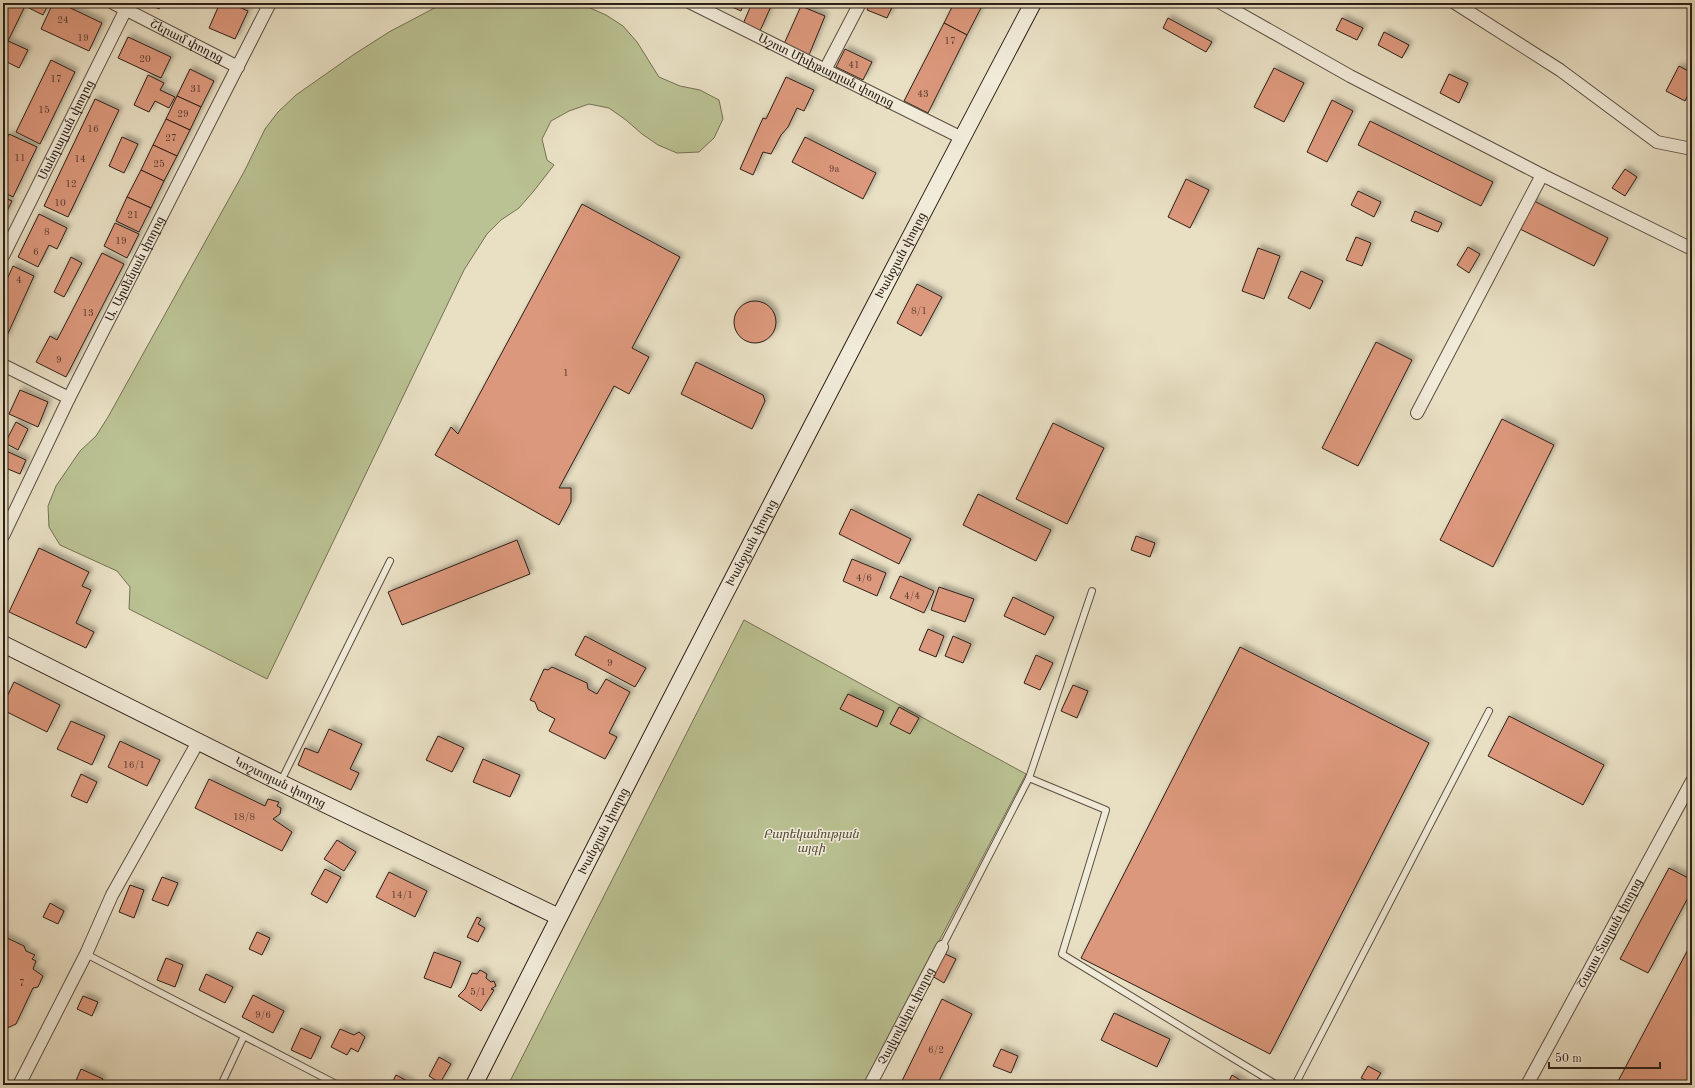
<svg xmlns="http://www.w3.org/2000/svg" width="1695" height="1088" viewBox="0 0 1695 1088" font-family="'Old Standard TT','Noto Serif Armenian',serif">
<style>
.green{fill:#bac192;stroke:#747054}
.building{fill:#dc987c;stroke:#2d1f17;filter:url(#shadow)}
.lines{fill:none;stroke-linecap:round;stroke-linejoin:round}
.lane-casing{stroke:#5c4f42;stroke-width:8}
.street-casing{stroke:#5c4f42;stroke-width:14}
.secondary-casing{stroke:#2d1f17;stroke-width:18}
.lane{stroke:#f1ebd9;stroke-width:6}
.street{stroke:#f1ebd9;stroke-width:12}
.secondary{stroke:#f1ebd9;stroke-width:16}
.labels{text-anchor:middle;stroke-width:3;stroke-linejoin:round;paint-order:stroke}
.number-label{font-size:10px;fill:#593d30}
.street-label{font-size:12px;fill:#2d1f17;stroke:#f1ebd9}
.park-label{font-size:12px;font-style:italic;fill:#57503c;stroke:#f1ebd9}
</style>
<defs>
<filter id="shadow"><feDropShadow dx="3.5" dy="-3.5" stdDeviation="2" flood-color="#0004"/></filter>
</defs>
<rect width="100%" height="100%" fill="#e9e0c4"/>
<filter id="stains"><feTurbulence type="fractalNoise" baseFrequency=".005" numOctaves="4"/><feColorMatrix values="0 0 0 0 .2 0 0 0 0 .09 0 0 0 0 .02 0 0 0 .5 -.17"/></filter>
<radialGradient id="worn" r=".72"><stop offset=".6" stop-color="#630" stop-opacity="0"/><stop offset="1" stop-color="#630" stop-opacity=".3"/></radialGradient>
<g class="green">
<path d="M444,3H579L606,15L623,26L637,42L659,77L680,86L700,90L719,100L723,119L714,138L699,152L677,153L658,145L642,134L626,120L609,108L589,104L569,111L551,121L542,139L547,160L554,165L533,192L519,208L501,220L487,234L464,270L267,679L129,609L130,587L117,571L60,545L49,527L48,506L56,486L80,451L96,436L108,417L245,170L265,129L278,112L296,95L353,55L389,32Z"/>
<path d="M744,620L1026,774L864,1085H508Z"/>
</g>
<g class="building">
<path d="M3,3H49L43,15L25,6L8,41L28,50L19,68L3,60Z"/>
<path d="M53,3H60L102,23L89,51L41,29Z"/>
<path d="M147,3H162L159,9Z"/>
<path d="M220,3H230L248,11L235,39L209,28Z"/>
<path d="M723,3H744L741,11Z"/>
<path d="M752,3L772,4L760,31L743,24Z"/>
<path d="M825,3H835L833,7Z"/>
<path d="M870,3H894L887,18L867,10Z"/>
<path d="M954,3H970L981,8L967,35L944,23Z"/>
<path d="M970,3H984L981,8Z"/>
<path d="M801,6L825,16L809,55L784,44Z"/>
<path d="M1168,18L1212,42L1206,52L1163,28Z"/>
<path d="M1342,18L1363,28L1357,40L1336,30Z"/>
<path d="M944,23L967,35L928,113L904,101Z"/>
<path d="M1384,32L1409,45L1402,58L1378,45Z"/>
<path d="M128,37L171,57L161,78L118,58Z"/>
<path d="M845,49L872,62L863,80L836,67Z"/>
<path d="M51,60L75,72L40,144L16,132Z"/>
<path d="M1679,66L1692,73V87L1685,101L1666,91Z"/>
<path d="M1274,68L1304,83L1284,122L1254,107Z"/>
<path d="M190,69L214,81L201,107L177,96Z"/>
<path d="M1449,74L1468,83L1459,103L1440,93Z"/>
<path d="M148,75L164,83L160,90L175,97L169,108L155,101L149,112L134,105Z"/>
<path d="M786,77L814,90L804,111L797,108L788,127L781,135L771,154L763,152L753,175L740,169L763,118L766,119Z"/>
<path d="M177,96L201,107L190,130L166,119Z"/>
<path d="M95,99L119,110L68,217L44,206Z"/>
<path d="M1332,100L1353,111L1327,162L1307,152Z"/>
<path d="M166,119L190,130L177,156L153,145Z"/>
<path d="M1370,121L1493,182L1481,206L1358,145Z"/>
<path d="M9,134L37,147L13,197L3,192V147Z"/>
<path d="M122,137L138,144L124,173L109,166Z"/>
<path d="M805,137L876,173L863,199L792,162Z"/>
<path d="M153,145L177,156L164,181L141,170Z"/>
<path d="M1625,169L1637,177L1625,196L1612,188Z"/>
<path d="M141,170L164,181L151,208L127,197Z"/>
<path d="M1186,179L1209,190L1190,228L1168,217Z"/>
<path d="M1358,191L1381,202L1374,217L1351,205Z"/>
<path d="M3,197L12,201L3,219Z"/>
<path d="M127,197L151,208L139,232L116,221Z"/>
<path d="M1530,199L1608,238L1594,266L1516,227Z"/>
<path d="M582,204L680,257L632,348L649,357L629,394L614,386L559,488H571V502L559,525L435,455L451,427L458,434Z"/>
<path d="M1415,211L1442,223L1438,232L1411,221Z"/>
<path d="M39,214L67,228L57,249L49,245L38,267L18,257Z"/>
<path d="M115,223L139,234L127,258L104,246Z"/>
<path d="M1356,237L1371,243L1362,266L1346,260Z"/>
<path d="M1468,247L1480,254L1469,273L1457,265Z"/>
<path d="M1258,248L1280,256L1264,299L1242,291Z"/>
<path d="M102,253L124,264L66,377L36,362L50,336L57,340Z"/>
<path d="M71,257L82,263L64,297L54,292Z"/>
<path d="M13,266L34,276L5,340L3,339V288Z"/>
<path d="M1301,271L1323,281L1310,309L1288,298Z"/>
<path d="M917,284L942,297L921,336L897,323Z"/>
<circle cx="755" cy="322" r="21"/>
<path d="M1376,342L1412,360L1358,466L1322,448Z"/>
<path d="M696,362L763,395L765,401L752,429L681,394Z"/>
<path d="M20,390L48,402L38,427L9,414Z"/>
<path d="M1502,419L1554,445L1493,567L1440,540Z"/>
<path d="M16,422L28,429L18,450L5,443Z"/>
<path d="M1053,423L1104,448L1067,524L1016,499Z"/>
<path d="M4,450L26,460L20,474L3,467Z"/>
<path d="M978,494L1051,530L1036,561L963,525Z"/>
<path d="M851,509L911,539L899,564L839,534Z"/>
<path d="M1136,536L1155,543L1150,557L1131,550Z"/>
<path d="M517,540L530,574L402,625L388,592Z"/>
<path d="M39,548L89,572L82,586L91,590L76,623L94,632L86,648L9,612Z"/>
<path d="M852,559L886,573L877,596L843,581Z"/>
<path d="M900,576L934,591L924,613L890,598Z"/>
<path d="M939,587L974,599L965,622L931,610Z"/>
<path d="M1013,597L1054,617L1045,635L1004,616Z"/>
<path d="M928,629L944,636L936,657L919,650Z"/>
<path d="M585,636L646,668L635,687L575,655Z"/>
<path d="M953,636L971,644L963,663L945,656Z"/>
<path d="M1240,647L1429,743L1270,1054L1081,958Z"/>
<path d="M1036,655L1053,663L1040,690L1024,683Z"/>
<path d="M552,667L587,683L588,689L597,694L606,679L630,692L609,733L617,737L605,759L549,731L555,719L538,710L535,702L530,700L544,669L548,670Z"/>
<path d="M14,682L60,705L47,732L3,710V705Z"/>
<path d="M1073,685L1088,691L1077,718L1061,711Z"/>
<path d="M848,694L884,711L877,727L840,709Z"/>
<path d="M899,707L919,718L910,734L890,724Z"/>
<path d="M1509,716L1604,765L1583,805L1488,756Z"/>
<path d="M71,721L105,736L92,765L57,749Z"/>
<path d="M329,729L362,744L350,769L359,773L351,790L298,765L305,748L318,753Z"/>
<path d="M438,736L464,748L452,772L426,760Z"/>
<path d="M120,741L160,760L147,786L108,767Z"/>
<path d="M483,759L520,775L510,797L473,782Z"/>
<path d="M81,774L97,782L87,803L71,796Z"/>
<path d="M209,779L265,806L268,799L279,802L277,806L281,808L280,814L273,819L292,832L282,851L195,808Z"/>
<path d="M337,840L356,852L344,871L324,859Z"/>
<path d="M1669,868L1692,880V890L1648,973L1620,959Z"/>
<path d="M325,869L341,877L327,903L311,894Z"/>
<path d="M389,872L427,891L415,917L376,897Z"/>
<path d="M162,877L178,883L168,906L152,900Z"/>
<path d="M130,885L144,890L134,918L119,912Z"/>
<path d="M50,903L64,911L58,924L43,917Z"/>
<path d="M477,917L481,919L478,924L485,928L478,942L467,937Z"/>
<path d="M257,932L270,938L262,955L249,949Z"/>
<path d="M3,936L24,946L26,951L35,955L32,959L36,961L33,969L43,976L38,987L33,988L16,1024L3,1030Z"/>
<path d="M1692,942V1085H1616Z"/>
<path d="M434,952L461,962L451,988L424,978Z"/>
<path d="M943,953L956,959L944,983L932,976Z"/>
<path d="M166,958L183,965L175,987L157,980Z"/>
<path d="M480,970L487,974L486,978L491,982L494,981L496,986L491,989L494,990L481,1011L458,996L465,989L472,973L477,974Z"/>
<path d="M206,974L233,987L225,1003L199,990Z"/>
<path d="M253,995L284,1011L273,1033L242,1017Z"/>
<path d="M83,996L98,1002L92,1016L77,1009Z"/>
<path d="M942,999L972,1014L937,1085H900Z"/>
<path d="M1114,1013L1170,1039L1157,1067L1101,1040Z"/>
<path d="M301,1028L321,1037L311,1059L291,1050Z"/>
<path d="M340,1029L354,1035L359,1032L365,1037L358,1052L351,1048L347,1055L331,1047Z"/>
<path d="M1001,1049L1018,1056L1011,1073L993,1066Z"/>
<path d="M439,1057L451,1064L440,1083L429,1076Z"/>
<path d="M1368,1066L1381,1073L1374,1084L1361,1078Z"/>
<path d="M81,1069L103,1079L100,1085H80L75,1083Z"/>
<path d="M396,1075L413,1084V1085H391Z"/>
<path d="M1232,1075L1245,1083L1243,1085H1227Z"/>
</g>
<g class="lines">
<g class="lane-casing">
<g id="lane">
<path d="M1029,778L1092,591"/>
<path d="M281,781L390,561"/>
<path d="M942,947L1029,778L1106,810L1062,954L1277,1085"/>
<path d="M86,954L338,1085"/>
<path d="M221,1085L244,1036"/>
<path d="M1295,1085L1489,711"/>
</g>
</g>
<g class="street-casing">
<g id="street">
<path id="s1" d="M113,3L238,67"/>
<path id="s2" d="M691,3L962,138"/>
<path d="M1221,3L1350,76L1542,175L1692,249"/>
<path d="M1455,3L1560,70L1657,142L1692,149"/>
<path d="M825,70L860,3"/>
<path id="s3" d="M3,256L129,3"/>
<path d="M3,365L69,398"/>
<path d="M1417,413L1542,175"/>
<path id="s4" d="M3,536L69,398L270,3"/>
<path d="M19,1085L86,954L112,895L198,742"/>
<path id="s5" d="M870,1085L942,947"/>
<path id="s6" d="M1527,1085L1692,781"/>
</g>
</g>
<g class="secondary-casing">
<g id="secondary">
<path id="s7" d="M3,644L281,783L559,917"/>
<path id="s8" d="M474,1085C657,723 844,362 1033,3"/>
</g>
</g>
<use href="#lane" class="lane"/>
<use href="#street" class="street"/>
<use href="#secondary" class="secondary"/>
</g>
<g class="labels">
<g class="number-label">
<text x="63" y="23">24</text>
<text x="83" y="41">19</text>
<text x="950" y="44">17</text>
<text x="145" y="62">20</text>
<text x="854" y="68">41</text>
<text x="56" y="82">17</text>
<text x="196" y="92">31</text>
<text x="923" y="97">43</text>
<text x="44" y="113">15</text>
<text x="183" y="117">29</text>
<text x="93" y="132">16</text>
<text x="171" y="141">27</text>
<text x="20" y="161">11</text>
<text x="80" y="162">14</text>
<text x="159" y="167">25</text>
<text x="834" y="172">9a</text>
<text x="71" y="187">12</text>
<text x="60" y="206">10</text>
<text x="133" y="218">21</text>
<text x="47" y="235">8</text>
<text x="121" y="244">19</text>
<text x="36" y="255">6</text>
<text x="19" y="283">4</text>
<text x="919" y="314">8/1</text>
<text x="88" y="316">13</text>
<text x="59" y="363">9</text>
<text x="566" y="376">1</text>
<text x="864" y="581">4/6</text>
<text x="912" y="599">4/4</text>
<text x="610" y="666">9</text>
<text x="134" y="768">16/1</text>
<text x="244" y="820">18/8</text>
<text x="402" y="898">14/1</text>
<text x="22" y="986">7</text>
<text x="478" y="995">5/1</text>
<text x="263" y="1018">9/6</text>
<text x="936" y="1053">6/2</text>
</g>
<g class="street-label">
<text dy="4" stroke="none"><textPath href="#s1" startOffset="83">Շերամ փողոց</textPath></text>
<text dy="4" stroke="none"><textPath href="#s2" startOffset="151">Աշոտ Մխիթարյան փողոց</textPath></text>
<text dy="4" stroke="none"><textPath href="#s3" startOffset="141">Մանդալյան փողոց</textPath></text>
<text dy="4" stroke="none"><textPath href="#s8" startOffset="933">Խանջյան փողոց</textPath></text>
<text dy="4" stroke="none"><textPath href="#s4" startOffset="298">Ա. Արմենյան փողոց</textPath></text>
<text dy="4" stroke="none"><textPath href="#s8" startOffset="609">Խանջյան փողոց</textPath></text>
<text dy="4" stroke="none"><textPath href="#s7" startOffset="310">Կոշտոյան փողոց</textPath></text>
<text dy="4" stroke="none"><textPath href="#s8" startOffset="285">Խանջյան փողոց</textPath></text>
<text dy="4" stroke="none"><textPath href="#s6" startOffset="173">Շարա Տալյան փողոց</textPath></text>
<text dy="4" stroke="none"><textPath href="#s5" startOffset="78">Չայկովսկու փողոց</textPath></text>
</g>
<g class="park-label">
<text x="811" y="838">Բարեկամության<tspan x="811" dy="14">այգի</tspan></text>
</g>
</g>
<rect width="1695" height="1088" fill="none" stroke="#e9e0c4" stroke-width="16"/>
<rect x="4" y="4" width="1687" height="1080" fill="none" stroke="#2d1f17" stroke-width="2"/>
<rect x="8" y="8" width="1679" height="1072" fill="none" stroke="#2d1f17"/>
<path d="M1549 1062v6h111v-6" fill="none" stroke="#2d1f17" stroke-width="2"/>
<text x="1555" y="1062" font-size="12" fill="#2d1f17" stroke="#f1ebd9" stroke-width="3" paint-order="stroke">50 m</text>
<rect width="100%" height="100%" filter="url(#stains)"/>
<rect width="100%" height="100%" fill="url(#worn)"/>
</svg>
